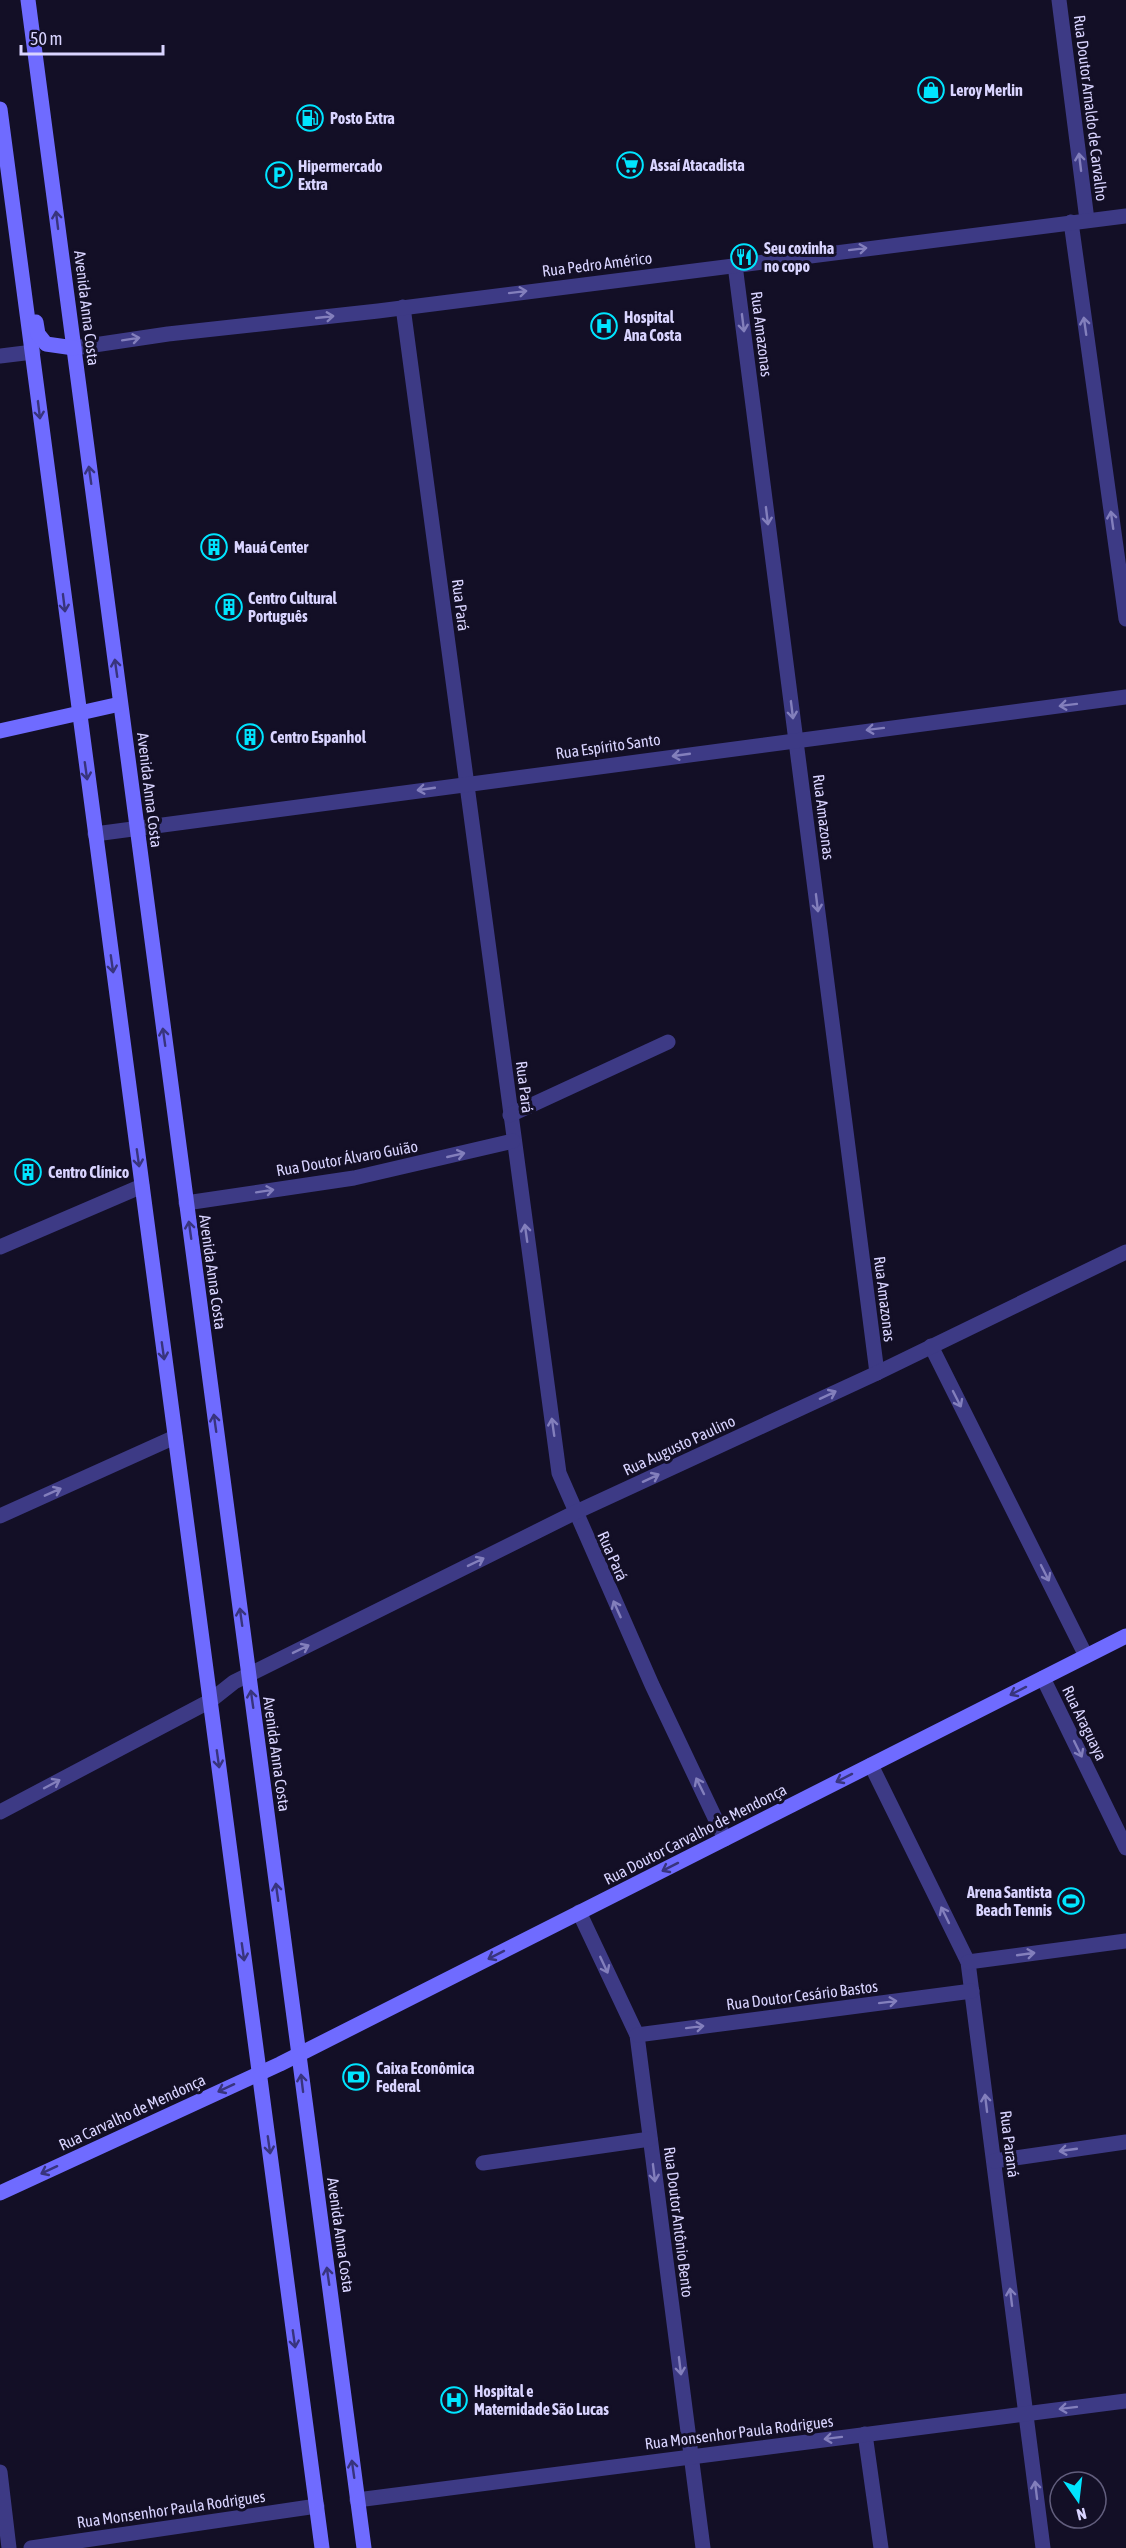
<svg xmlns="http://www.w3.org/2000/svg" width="1126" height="2548" viewBox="0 0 1126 2548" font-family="'Asap Condensed',sans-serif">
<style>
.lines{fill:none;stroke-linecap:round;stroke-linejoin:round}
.minor{stroke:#3d3a85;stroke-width:15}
.tertiary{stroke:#3d3a85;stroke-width:15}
.secondary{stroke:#6f6bff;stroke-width:15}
.oneway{stroke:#837fbc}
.oneway2{stroke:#38347d}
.labels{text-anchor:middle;stroke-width:6;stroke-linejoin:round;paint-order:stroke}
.poi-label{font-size:16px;font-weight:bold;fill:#d9d4ff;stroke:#130f26;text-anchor:start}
.street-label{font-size:16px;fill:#d9d4ff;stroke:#130f26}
</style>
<rect width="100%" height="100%" fill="#130f26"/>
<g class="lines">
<g class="minor">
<path d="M1059,0L1087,220"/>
<path d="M1071,222L1126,619"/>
<path d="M735,265L877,1373"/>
<path d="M403,307L559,1473L652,1685L725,1839"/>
<path d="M74,348L168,334L378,311L1126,216"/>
<path d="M0,356L33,352"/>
<path d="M95,834L1126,697"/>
<path d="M510,1115L668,1042"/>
<path d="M186,1203L354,1178L513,1141"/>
<path d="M0,1247L142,1186"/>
<path d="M931,1346L1086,1656"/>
<path d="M0,1516L175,1437"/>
<path d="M1043,1678L1126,1848"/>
<path d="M871,1765L968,1962L1043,2548"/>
<path d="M0,1812L210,1701L234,1682L574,1513L877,1373L1126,1252"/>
<path d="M579,1912L637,2035L703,2548"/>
<path d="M968,1962L1126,1941"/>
<path d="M637,2035L972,1991"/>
<path d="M994,2161L1126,2142"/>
<path d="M483,2163L650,2139"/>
<path d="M865,2434L881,2548"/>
<path d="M0,2472L9,2548"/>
<path d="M31,2548L317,2506"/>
</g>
<path class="tertiary" d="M357,2500L1126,2401"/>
<g class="secondary">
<path d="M28,0L364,2548"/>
<path d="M0,109L322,2548"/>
<path d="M36,322L38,334L46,344L74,348"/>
<path d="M0,731L120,704"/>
<path d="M0,2193L280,2064L1126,1636"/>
</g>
</g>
<defs><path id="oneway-shaft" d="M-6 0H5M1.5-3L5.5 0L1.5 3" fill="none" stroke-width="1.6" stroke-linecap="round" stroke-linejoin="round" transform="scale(1.5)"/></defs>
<g class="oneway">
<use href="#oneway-shaft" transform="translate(1080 162) rotate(-97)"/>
<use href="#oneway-shaft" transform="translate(858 249) rotate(-7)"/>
<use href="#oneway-shaft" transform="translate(518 292) rotate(-7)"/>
<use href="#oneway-shaft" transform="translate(325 317) rotate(-6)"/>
<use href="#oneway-shaft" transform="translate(743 323) rotate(83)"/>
<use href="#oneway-shaft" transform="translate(1085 326) rotate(-98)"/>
<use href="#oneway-shaft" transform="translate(131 339) rotate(-9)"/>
<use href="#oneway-shaft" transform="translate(767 516) rotate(83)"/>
<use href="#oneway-shaft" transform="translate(1112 520) rotate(-98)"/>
<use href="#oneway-shaft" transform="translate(1068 705) rotate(173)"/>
<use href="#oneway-shaft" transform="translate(792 710) rotate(83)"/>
<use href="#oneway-shaft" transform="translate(875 729) rotate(173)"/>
<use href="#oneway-shaft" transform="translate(681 755) rotate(172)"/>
<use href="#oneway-shaft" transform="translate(426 789) rotate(172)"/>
<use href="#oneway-shaft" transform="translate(817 903) rotate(83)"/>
<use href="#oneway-shaft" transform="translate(456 1155) rotate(-13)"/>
<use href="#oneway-shaft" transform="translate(265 1191) rotate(-9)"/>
<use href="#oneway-shaft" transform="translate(526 1233) rotate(-98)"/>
<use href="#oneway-shaft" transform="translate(828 1395) rotate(-25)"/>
<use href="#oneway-shaft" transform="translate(957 1399) rotate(63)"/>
<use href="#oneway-shaft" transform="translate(553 1427) rotate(-98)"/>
<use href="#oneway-shaft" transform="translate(651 1478) rotate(-25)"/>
<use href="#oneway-shaft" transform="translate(53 1492) rotate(-24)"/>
<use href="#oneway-shaft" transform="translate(476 1562) rotate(-26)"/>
<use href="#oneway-shaft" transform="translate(1045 1573) rotate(63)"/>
<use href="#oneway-shaft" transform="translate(617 1609) rotate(-114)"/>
<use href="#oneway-shaft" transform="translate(301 1649) rotate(-26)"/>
<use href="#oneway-shaft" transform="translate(1078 1749) rotate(64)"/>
<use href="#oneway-shaft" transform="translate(52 1784) rotate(-28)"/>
<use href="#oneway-shaft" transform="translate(700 1786) rotate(-116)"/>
<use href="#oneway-shaft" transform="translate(945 1915) rotate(-116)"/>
<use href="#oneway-shaft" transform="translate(1026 1954) rotate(-8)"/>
<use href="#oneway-shaft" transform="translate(604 1965) rotate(65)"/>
<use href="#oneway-shaft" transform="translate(888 2002) rotate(-7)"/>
<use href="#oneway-shaft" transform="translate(695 2027) rotate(-7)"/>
<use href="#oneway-shaft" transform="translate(986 2103) rotate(-97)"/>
<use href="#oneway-shaft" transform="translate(1068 2150) rotate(172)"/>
<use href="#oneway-shaft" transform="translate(654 2173) rotate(83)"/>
<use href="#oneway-shaft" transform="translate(1011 2297) rotate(-97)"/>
<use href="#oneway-shaft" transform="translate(680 2366) rotate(83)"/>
<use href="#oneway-shaft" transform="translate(1068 2408) rotate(173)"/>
<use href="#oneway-shaft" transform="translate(833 2438) rotate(173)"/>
<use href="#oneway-shaft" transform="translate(1036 2490) rotate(-97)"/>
</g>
<g class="oneway2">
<use href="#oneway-shaft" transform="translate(57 220) rotate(-97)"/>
<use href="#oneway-shaft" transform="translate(39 410) rotate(83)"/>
<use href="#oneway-shaft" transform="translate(90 475) rotate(-98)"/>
<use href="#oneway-shaft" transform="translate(64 603) rotate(83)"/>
<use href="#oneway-shaft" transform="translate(116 668) rotate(-98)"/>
<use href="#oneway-shaft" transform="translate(86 771) rotate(82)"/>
<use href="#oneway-shaft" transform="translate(112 964) rotate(82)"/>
<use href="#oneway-shaft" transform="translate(164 1037) rotate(-98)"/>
<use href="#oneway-shaft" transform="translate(138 1158) rotate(82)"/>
<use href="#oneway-shaft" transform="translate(190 1230) rotate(-98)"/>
<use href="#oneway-shaft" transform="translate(163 1351) rotate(82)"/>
<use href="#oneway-shaft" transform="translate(215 1423) rotate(-98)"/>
<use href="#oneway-shaft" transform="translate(241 1617) rotate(-98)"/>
<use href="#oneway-shaft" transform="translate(1018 1691) rotate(153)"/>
<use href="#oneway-shaft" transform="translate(252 1699) rotate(-98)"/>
<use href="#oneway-shaft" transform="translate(218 1759) rotate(82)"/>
<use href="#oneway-shaft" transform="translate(844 1778) rotate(153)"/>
<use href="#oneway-shaft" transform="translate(670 1867) rotate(153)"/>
<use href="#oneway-shaft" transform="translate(277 1892) rotate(-98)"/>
<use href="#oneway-shaft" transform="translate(243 1952) rotate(82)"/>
<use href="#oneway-shaft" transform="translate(496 1955) rotate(153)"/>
<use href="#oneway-shaft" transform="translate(302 2083) rotate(-97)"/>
<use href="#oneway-shaft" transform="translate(226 2088) rotate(155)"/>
<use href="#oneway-shaft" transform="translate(269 2145) rotate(82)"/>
<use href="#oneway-shaft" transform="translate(49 2170) rotate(155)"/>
<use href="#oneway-shaft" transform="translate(328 2276) rotate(-98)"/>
<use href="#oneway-shaft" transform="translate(294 2339) rotate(82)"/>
<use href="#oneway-shaft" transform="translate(353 2469) rotate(-98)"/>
</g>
<defs>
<g id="shop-ring" transform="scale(1.35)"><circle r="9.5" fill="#130f26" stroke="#00e5ff" stroke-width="1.5"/><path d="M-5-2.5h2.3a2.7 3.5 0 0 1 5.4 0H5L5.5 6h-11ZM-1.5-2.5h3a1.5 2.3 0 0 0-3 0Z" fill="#00e5ff"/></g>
<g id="fuel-ring" transform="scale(1.35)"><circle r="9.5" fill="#130f26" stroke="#00e5ff" stroke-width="1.5"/><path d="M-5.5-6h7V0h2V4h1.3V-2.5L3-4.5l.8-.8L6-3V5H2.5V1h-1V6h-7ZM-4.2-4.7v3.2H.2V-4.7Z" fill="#00e5ff"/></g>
<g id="supermarket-ring" transform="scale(1.35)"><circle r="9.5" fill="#130f26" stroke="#00e5ff" stroke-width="1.5"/><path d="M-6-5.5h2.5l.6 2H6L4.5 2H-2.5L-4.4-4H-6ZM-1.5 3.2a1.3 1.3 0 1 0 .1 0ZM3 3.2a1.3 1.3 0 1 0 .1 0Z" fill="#00e5ff"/></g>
<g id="parking-ring" transform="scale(1.35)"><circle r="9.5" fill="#130f26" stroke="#00e5ff" stroke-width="1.5"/><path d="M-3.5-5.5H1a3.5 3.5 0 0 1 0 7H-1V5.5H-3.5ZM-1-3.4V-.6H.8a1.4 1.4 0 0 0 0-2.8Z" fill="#00e5ff"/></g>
<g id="restaurant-ring" transform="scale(1.35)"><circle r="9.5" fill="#130f26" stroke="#00e5ff" stroke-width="1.5"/><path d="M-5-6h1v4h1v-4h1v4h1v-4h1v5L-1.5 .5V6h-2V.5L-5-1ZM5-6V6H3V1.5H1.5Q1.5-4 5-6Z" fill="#00e5ff"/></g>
<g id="hospital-ring" transform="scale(1.35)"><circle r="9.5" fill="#130f26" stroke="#00e5ff" stroke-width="1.5"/><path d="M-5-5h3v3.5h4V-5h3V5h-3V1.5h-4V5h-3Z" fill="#00e5ff"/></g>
<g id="building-ring" transform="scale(1.35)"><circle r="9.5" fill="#130f26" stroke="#00e5ff" stroke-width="1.5"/><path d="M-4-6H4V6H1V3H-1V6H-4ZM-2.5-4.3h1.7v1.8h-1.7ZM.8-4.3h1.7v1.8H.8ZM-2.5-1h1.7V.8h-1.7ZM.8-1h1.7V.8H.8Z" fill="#00e5ff"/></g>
<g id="stadium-ring" transform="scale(1.35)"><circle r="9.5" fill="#130f26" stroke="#00e5ff" stroke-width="1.5"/><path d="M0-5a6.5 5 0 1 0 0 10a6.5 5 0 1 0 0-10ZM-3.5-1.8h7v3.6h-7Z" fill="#00e5ff"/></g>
<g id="bank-ring" transform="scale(1.35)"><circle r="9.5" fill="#130f26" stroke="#00e5ff" stroke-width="1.5"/><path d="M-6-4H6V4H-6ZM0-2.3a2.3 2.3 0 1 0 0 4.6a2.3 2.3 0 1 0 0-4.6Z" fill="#00e5ff"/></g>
</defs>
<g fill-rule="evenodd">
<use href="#shop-ring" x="931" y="90"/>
<use href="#fuel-ring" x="310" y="118"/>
<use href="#supermarket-ring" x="630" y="165"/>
<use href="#parking-ring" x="279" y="175"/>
<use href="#restaurant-ring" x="744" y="257"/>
<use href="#hospital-ring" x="604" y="326"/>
<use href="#building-ring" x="214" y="547"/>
<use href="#building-ring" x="229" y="607"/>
<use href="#building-ring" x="250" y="737"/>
<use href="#building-ring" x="28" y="1172"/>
<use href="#stadium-ring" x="1071" y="1901"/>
<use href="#bank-ring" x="356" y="2077"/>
<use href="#hospital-ring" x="454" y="2400"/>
</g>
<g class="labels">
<g class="poi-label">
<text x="950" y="96">Leroy Merlin</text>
<text x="330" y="124">Posto Extra</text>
<text x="650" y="171">Assaí Atacadista</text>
<text x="298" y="172">Hipermercado<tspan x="298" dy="18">Extra</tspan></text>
<text x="764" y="254">Seu coxinha<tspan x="764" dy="18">no copo</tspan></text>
<text x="624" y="323">Hospital<tspan x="624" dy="18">Ana Costa</tspan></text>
<text x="234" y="553">Mauá Center</text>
<text x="248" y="604">Centro Cultural<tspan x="248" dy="18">Português</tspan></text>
<text x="270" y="743">Centro Espanhol</text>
<text x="48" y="1178">Centro Clínico</text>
<text x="1052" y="1898" text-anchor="end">Arena Santista<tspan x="1052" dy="18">Beach Tennis</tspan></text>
<text x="376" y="2074">Caixa Econômica<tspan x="376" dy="18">Federal</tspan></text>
<text x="474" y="2397">Hospital e<tspan x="474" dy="18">Maternidade São Lucas</tspan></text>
</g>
<g class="street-label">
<text transform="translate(1091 108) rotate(83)" y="6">Rua Doutor Arnaldo de Carvalho</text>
<text transform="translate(597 264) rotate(-7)" y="6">Rua Pedro Américo</text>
<text transform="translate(87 308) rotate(83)" y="6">Avenida Anna Costa</text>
<text transform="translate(762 334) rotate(83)" y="6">Rua Amazonas</text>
<text transform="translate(461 605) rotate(83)" y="6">Rua Pará</text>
<text transform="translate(608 746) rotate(-8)" y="6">Rua Espírito Santo</text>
<text transform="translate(150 790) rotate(83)" y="6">Avenida Anna Costa</text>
<text transform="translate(824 817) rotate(83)" y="6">Rua Amazonas</text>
<text transform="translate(525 1087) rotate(83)" y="6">Rua Pará</text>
<text transform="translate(347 1158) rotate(-10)" y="6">Rua Doutor Álvaro Guião</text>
<text transform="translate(213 1272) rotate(82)" y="6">Avenida Anna Costa</text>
<text transform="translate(885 1299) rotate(83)" y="6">Rua Amazonas</text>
<text transform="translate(679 1445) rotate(-25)" y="6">Rua Augusto Paulino</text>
<text transform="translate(613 1556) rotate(66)" y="6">Rua Pará</text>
<text transform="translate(1085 1723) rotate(64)" y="6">Rua Araguaya</text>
<text transform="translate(277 1754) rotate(82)" y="6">Avenida Anna Costa</text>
<text transform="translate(695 1834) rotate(-27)" y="6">Rua Doutor Carvalho de Mendonça</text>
<text transform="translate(802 1995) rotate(-7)" y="6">Rua Doutor Cesário Bastos</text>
<text transform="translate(132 2112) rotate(-25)" y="6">Rua Carvalho de Mendonça</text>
<text transform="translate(1010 2144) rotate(83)" y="6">Rua Paraná</text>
<text transform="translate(679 2222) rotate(83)" y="6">Rua Doutor Antônio Bento</text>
<text transform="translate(341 2235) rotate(82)" y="6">Avenida Anna Costa</text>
<text transform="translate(739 2432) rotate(-7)" y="6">Rua Monsenhor Paula Rodrigues</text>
<text transform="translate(171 2509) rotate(-8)" y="6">Rua Monsenhor Paula Rodrigues</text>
</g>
</g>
<g transform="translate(1078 2500) rotate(166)"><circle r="28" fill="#130f26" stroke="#625e7d" stroke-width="1.5"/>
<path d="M0-4.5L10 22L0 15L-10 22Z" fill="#00e5ff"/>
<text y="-9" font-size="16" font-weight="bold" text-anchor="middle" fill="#d9d4ff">N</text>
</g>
<path d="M21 45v9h142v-9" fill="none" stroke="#d9d4ff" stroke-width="3"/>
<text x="30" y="45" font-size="18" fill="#d9d4ff" stroke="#130f26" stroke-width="4.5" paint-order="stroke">50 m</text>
</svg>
